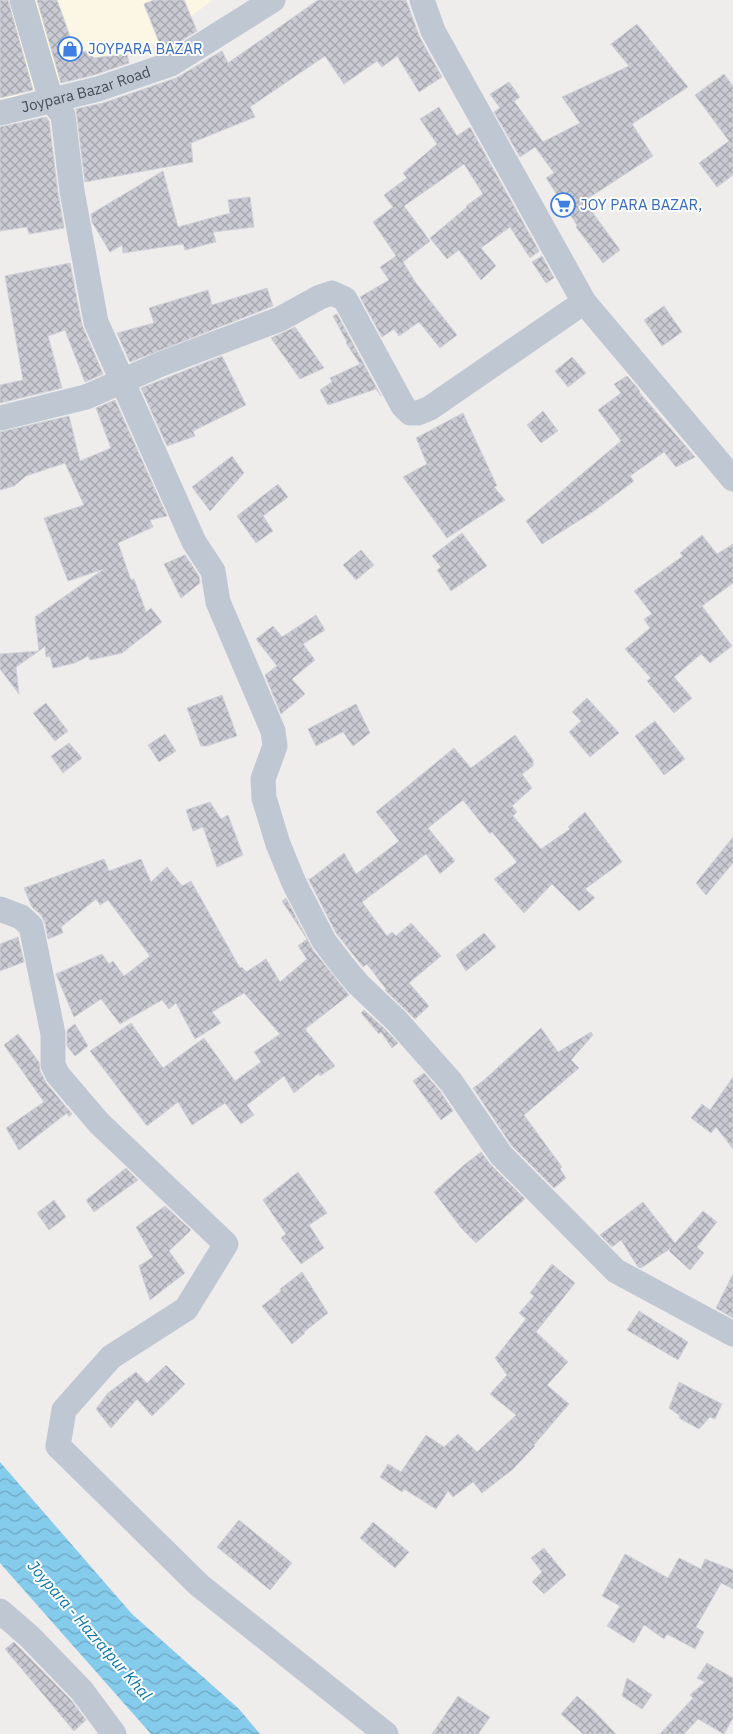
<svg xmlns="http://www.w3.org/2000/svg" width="733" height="1734" viewBox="0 0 733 1734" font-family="'IBM Plex Sans',sans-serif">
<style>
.commercial{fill:#fbf7e4}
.water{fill:url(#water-waves)}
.building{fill:url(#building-cross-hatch);stroke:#d0d1d8}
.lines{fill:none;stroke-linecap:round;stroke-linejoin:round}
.street{stroke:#bfc7d2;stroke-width:25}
.labels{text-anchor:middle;stroke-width:4;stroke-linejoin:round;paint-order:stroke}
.shop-label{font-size:15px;fill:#366cbe;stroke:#fff;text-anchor:start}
.street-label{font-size:15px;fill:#454d5a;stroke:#fff}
.water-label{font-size:16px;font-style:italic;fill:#0b75a6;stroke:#fff}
</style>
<defs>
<pattern id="water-waves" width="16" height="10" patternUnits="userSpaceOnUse" patternTransform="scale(1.25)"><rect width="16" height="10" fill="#85cbec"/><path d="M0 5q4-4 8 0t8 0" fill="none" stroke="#6fa7c2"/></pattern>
<pattern id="building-cross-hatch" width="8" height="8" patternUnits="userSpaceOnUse" patternTransform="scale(1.25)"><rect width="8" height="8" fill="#c9cad2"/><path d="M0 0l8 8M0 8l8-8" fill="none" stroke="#a5a6ad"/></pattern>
</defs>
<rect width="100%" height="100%" fill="#efecec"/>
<path class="commercial" d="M0,0H213L153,44L12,98L0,99Z"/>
<path class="water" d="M0,1462L132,1614L239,1709L260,1734H151L0,1563Z"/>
<g class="building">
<path d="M0,0H8L33,90L0,98Z"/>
<path d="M37,0H57L76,53L92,50L93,58L127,54L129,63L94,75L61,83Z"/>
<path d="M154,0H184L197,31L163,52L144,4Z"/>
<path d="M318,0H406L420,38L442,77L419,92L397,56L382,67L377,61L344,84L325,56L250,107L255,117L191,143L193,162L85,182L76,109L103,103L176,78L222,51L228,63Z"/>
<path d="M637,24L688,87L632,124L653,156L584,201L620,250L603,263L576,227L577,225L546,178L554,173L535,147L520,157L494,112L500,108L490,94L509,82L520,97L514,101L543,142L580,123L562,97L629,66L611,44Z"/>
<path d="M724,74L733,86V175L717,187L699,163L729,141L695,95Z"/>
<path d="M439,107L457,136L470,127L539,251L530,258L510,227L481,248L496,266L481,280L459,250L447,259L430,238L467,207L466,206L483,194L464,164L404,206L430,241L403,262L416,283L457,335L440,348L419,322L399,336L394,329L382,337L360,297L389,280L380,267L396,256L373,222L393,207L384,195L407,178L403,173L437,144L420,119Z"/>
<path d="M46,117L49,121L58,193L64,228L29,234L27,227L0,231V127Z"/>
<path d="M163,171L178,227L230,213L228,200L250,197L254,227L213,232L216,242L185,250L183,244L123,253L122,245L110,252L92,222L91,214Z"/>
<path d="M542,256L554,278L546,283L532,262Z"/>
<path d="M70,263L82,325L103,374L85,382L65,330L48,336L62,388L0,403V385L23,380L5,276Z"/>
<path d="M267,288L273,306L130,362L117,333L154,323L149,308L208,290L212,305Z"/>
<path d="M664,306L682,332L662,346L644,320Z"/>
<path d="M337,314L381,396L376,389L328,405L320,390L332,382L330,378L360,364L346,343L347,342L333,316Z"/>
<path d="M295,327L324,368L300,379L271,338Z"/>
<path d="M222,356L246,405L193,431L195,436L167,446L141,388Z"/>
<path d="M572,357L586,373L568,387L555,371Z"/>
<path d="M627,376L640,391L639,392L695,457L676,467L664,452L630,476L634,481L594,511L542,544L526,521L621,441L598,410L621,393L614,384Z"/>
<path d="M115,400L167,516L150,520L153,527L118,543L131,580L134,579L146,612L151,608L162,622L122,653L90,660L88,656L75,663L53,668L50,656L46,657L45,646L39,651L35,617L104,569L68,581L44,518L84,505L65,463L26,476L14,486L0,490V432L69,416L80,461L111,448L96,408Z"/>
<path d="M543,411L558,431L541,443L527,425Z"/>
<path d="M463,413L497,486L494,487L505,500L447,538L403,477L427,464L416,438Z"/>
<path d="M232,456L244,473L210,511L192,487Z"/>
<path d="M278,484L288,497L263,516L273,531L256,543L237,516Z"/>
<path d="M462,533L487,566L451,591L437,570L441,567L432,556Z"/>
<path d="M702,535L717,554L733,544V583L702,606L732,646L710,663L701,654L674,677L692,698L674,713L647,681L651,678L625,649L650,628L644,619L652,614L634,591L683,556L680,553Z"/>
<path d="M361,550L374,565L356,580L343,565Z"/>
<path d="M185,555L199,576L200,583L181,598L164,564Z"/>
<path d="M316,615L325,630L303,644L315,660L292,679L305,694L281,714L265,675L277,666L256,639L273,626L282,637Z"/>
<path d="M39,651L16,667L19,694L0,669V654Z"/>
<path d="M222,695L237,736L207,746H201L187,708Z"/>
<path d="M587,698L619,733L590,757L569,732L581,721L572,712Z"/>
<path d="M46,703L68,731L55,741L33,713Z"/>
<path d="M356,704L370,733L353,746L343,732L316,746L308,729Z"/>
<path d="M655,721L685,759L664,775L635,736Z"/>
<path d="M165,734L176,751L159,762L148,745Z"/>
<path d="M515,735L533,760V766L522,774L532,788L512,806L517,812L513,816L541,849L570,829L568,827L585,812L622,862L585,889L595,898L579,911L552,884L524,913L494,879L517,862L492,832L490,834L463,800L428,828L455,861L440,874L426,854L362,902L387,936L392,932L396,936L411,923L441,956L409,983L429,1006L415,1019L385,990L386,989L367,964L363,967L336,933L308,878L309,880L344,853L356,874L399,841L376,812L454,748L471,768Z"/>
<path d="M69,743L82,758L63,773L51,756Z"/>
<path d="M210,802L221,819L228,815L243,855L217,867L203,827L193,831L186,810Z"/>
<path d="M733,837V863L706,895L696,883Z"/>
<path d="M104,859L109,871L141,859L151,882L167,867L182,886L191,881L240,968L242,967L246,972L266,959L280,982L307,959L298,946L307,939L282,901L286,898L313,950L349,995L305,1029L335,1066L320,1076L319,1073L294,1093L284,1076L247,1105L254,1115L241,1124L225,1103L192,1125L178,1102L147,1126L90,1051L131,1023L163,1068L204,1038L235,1081L261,1062L254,1052L280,1034L244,993L212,1012L221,1023L195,1039L176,1003L169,1009L162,1000L120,1024L101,999L74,1017L56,974L102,954L109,964L113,961L124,976L150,956L108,900L100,905L96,899L61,927L63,933L48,939L45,923L41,915L32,907L24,888Z"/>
<path d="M484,933L496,947L466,971L456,955Z"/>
<path d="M18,937L24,962L0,971V944Z"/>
<path d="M364,1010L386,1030L398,1043L392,1048L381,1032L379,1034L361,1013Z"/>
<path d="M75,1024L88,1046L75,1056L67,1046V1030Z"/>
<path d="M541,1028L558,1052L591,1032L593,1035L571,1060L579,1068L524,1115L562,1167L560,1169L566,1178L554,1188L512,1146L473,1088L483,1081Z"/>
<path d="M18,1034L39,1062L40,1071L47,1084L72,1114L69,1117L67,1113L19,1150L6,1128L44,1102L4,1045Z"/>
<path d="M424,1073L440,1091L453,1111L441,1120L413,1081Z"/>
<path d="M733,1077V1149L716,1127L711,1133L691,1118L702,1104L710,1110Z"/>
<path d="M481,1152L491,1165L525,1199L476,1243L462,1229L434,1192L464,1165Z"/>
<path d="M126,1168L138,1180L94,1212L86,1200Z"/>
<path d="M298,1172L327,1213L309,1225L324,1248L301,1264L281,1238L286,1234L263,1200Z"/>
<path d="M54,1200L66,1217L49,1230L37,1213Z"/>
<path d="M643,1202L675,1243L703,1211L717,1222L697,1247L704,1253L690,1270L669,1251L671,1248L641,1268L638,1267L621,1240L612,1247L600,1235Z"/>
<path d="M165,1206L191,1230L169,1251L185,1273L150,1300L139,1266L153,1257L136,1227Z"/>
<path d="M552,1264L575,1283L536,1332L568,1362L547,1385L569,1404L534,1445L535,1446L512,1470L482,1493L473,1482L453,1497L448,1491L436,1509L404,1489L402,1492L380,1477L388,1464L401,1472L426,1435L444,1447L458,1434L477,1452L516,1415L490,1394L507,1375L495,1358L526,1319L519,1313L534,1296L530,1293Z"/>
<path d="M302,1272L328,1313L304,1332L305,1333L292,1344L262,1306L281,1291L280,1289Z"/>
<path d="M733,1274V1318L716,1308Z"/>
<path d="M639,1311L688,1342L678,1360L627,1330Z"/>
<path d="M166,1365L185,1384L152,1416L137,1399L111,1428L96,1409L108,1393L136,1372L147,1383Z"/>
<path d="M679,1382L722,1404L715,1419L710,1417L699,1429L679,1418L680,1416L669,1408Z"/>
<path d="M239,1520L292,1563L270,1590L217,1547Z"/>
<path d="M373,1522L409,1552L395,1568L360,1538Z"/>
<path d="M544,1548L566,1575L544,1594L532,1582L542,1572L531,1558Z"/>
<path d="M625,1554L668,1578L679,1558L701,1569L705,1559L733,1570V1589L721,1583L696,1627L704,1632L695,1649L667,1634L664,1639L644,1625L634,1643L607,1626L620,1606L602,1596Z"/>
<path d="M14,1642L71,1700L86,1720L74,1731L5,1649Z"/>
<path d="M707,1663L733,1678V1718L724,1734L698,1719L684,1734H660L693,1698L690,1695L705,1682L697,1678Z"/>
<path d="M627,1678L652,1695L642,1709L622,1696Z"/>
<path d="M458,1696L490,1717L478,1734H432Z"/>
<path d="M577,1696L594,1711L616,1734H583L561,1714Z"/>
</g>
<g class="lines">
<g class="street">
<path d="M22,0L51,100L63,115L72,191L96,322L194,542L213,571L218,602L273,731L275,746L263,779L264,798L278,844L294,883L324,941L343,966L358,984L396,1020L451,1082L501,1155L616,1271L733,1334"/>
<path d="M422,0L433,31L584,302L733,479"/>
<path id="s1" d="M0,113L98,89L171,64L273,0"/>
<path d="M0,418L86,397L161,364L280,319L320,297L332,293L345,299L403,406L410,413H418L430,408L584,302"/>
<path d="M0,909L21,917L31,926L53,1034V1065L58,1075L99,1123L226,1244L186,1309L111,1357L64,1410L58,1446L199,1585L386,1734"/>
<path d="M0,1611L30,1637L82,1691L114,1734"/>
</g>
</g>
<defs>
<g id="shop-ring" transform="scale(1.25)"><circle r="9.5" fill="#fff" stroke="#3f7fe0" stroke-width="1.5"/><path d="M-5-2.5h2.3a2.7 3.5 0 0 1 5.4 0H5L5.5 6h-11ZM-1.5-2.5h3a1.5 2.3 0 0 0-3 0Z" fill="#3f7fe0"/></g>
<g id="supermarket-ring" transform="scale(1.25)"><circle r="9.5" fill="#fff" stroke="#3f7fe0" stroke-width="1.5"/><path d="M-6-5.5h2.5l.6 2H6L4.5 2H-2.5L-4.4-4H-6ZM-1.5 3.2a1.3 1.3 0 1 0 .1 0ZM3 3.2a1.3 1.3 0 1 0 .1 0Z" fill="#3f7fe0"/></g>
</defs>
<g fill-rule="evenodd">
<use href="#shop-ring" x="70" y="49"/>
<use href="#supermarket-ring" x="563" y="205"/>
</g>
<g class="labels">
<g class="shop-label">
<text x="88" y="54">JOYPARA BAZAR</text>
<text x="580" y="210">JOY PARA BAZAR,</text>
</g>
<g class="street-label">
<text dy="5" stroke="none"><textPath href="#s1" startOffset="89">Joypara Bazar Road</textPath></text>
</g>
<g class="water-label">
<text transform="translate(90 1630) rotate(49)" y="6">Joypara - Hazratpur Khal</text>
</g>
</g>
</svg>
